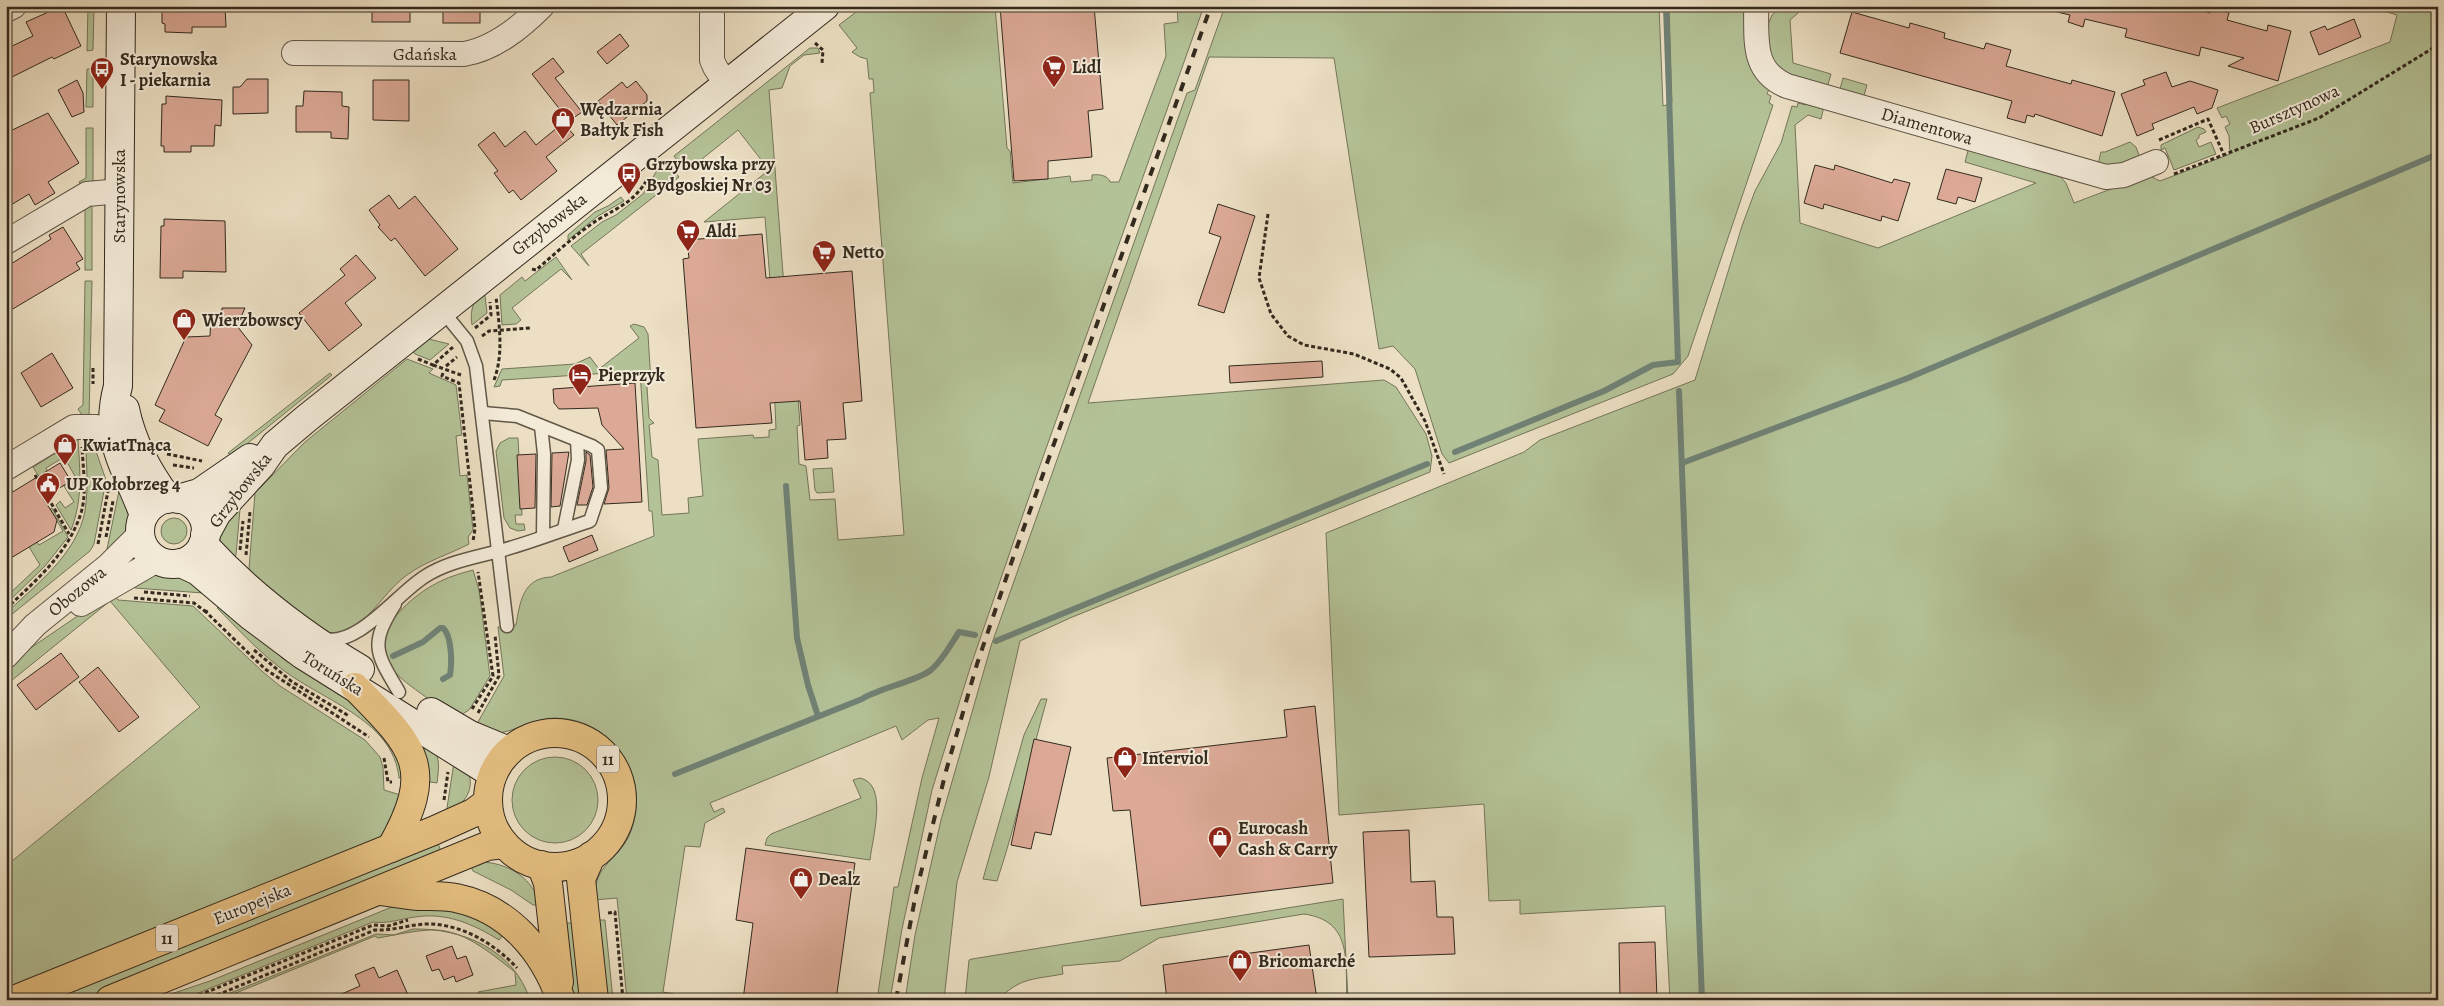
<svg xmlns="http://www.w3.org/2000/svg" width="2444" height="1006" viewBox="0 0 2444 1006" font-family="Alegreya,serif">
<style>
.green{fill:#b4c297;stroke:#74765a}
.lines{fill:none;stroke-linecap:round;stroke-linejoin:round}
.stream{stroke:#708276;stroke-width:6}
.building{fill:#dba996;stroke:#332a1e}
.lane-casing{stroke:#615747;stroke-width:15}
.street-casing{stroke:#615747;stroke-width:26}
.secondary-casing{stroke:#332a1e;stroke-width:30}
.primary-casing{stroke:#332a1e;stroke-width:30}
.path{stroke:#332a1e;stroke-width:3;stroke-dasharray:4 2.5;stroke-linecap:butt}
.lane{stroke:#f3ead8;stroke-width:12}
.street{stroke:#f3ead8;stroke-width:24}
.secondary{stroke:#f3ead8;stroke-width:28}
.primary{stroke:#e6c082;stroke-width:28}
.rail{stroke:#332a1e;stroke-width:4;stroke-dasharray:9 9;stroke-linecap:butt}
.labels{text-anchor:middle;stroke-width:4;stroke-linejoin:round;paint-order:stroke}
.shield{fill:#f3ead8;stroke:#6d6456;stroke-width:1}
.shield-label{font-size:16px;font-weight:bold;fill:#332a1e}
.street-label{font-size:18px;fill:#332a1e;stroke:#f3ead8}
.poi-label{font-size:18px;font-weight:bold;fill:#332a1e;stroke:#f3ead8;text-anchor:start}
</style>
<rect width="100%" height="100%" fill="#ecdfc3"/>
<filter id="stains"><feTurbulence type="fractalNoise" baseFrequency=".004" numOctaves="4"/><feColorMatrix values="0 0 0 0 .2 0 0 0 0 .09 0 0 0 0 .02 0 0 0 .5 -.17"/></filter>
<radialGradient id="worn" r=".72"><stop offset=".6" stop-color="#630" stop-opacity="0"/><stop offset="1" stop-color="#630" stop-opacity=".3"/></radialGradient>
<g class="green">
<path d="M88,6H94L93,50L87,51Z"/>
<path d="M864,6H995L1007,148L1010,151L1013,183L1070,176L1071,182L1092,180V175C1098,174 1108,175 1110,182H1119L1166,56L1164,24L1178,22L1177,6H1204L1038,471L971,665L932,790L902,929L890,1000H877L894,887H898L922,778L939,718L928,720L902,740L896,726L710,803L714,812L723,808L725,812L705,823L700,847L685,846L663,992L674,994V1000H627L617,898L594,900C594,862 620,861 631,831C651,778 614,719 555,718C536,718 522,728 504,732C496,735 483,731 474,729L504,676L498,627L516,625C520,602 523,578 551,577L654,536L652,511H649L640,371L502,380L500,386L494,387L502,369L575,364L590,357L599,369L639,338L630,326L634,324L644,327L648,334L651,384L647,387L649,418L654,423L649,425L652,457L658,460L662,515L689,513L688,498L703,496L698,439L753,435L754,438L769,437V430L776,429L774,382L778,381L765,217L704,222L769,170L738,130L686,172L674,156L810,48H818L820,53L804,55L790,66L782,88L769,90L785,300H791L800,425L797,426L799,464L806,466L810,500L835,499L838,540L904,535L870,93L874,92L873,79H869L867,59L860,57L852,52L857,48L839,25Z"/>
<path d="M1225,6H1659L1663,106L1672,103L1669,6H1746L1757,78L1769,89L1767,94L1771,96L1769,103L1773,105L1688,356L1673,374L1449,463L1442,454L1415,369L1393,346L1379,349L1334,58L1209,57L1088,403L1384,380L1396,387L1426,434L1432,456L1430,472L1070,618L1020,641L989,777L957,882L944,1000H905L915,935L941,820L991,646L1187,93L1195,90Z"/>
<path d="M1782,6H1806L1790,20L1793,63L1831,74L1827,88L1781,73L1769,55L1767,27L1772,15Z"/>
<path d="M2367,6H2410L2438,15V1000H1670L1665,906L1520,914V900L1489,901L1484,804L1339,815L1326,533L1524,452L1540,440L1695,380L1742,226L1755,191L1781,143L1792,106L1797,107L1798,103L1806,105L1808,101L1824,106L1821,119L1808,115L1795,125L1800,223L1878,248L2036,183L1965,162L1969,147L2057,173L2066,183L2074,203L2148,175L2160,181L2230,154L2229,136L2225,127L2230,124L2226,116L2222,118L2217,108L2390,42L2397,15Z"/>
<path d="M87,69H93V107H86Z"/>
<path d="M1843,78L1867,85L1863,99L1839,93Z"/>
<path d="M2198,127L2204,129L2206,132L2199,135V138L2196,140L2199,147L2211,142L2216,154L2174,170L2165,148L2161,150V145Z"/>
<path d="M86,128H93V182L83,188L79,182L86,178Z"/>
<path d="M2130,142L2136,147L2140,158L2113,166L2098,164L2101,152H2105Z"/>
<path d="M667,162L679,177L581,254L589,266L571,246L602,222L616,215L643,194L659,167Z"/>
<path d="M621,197L624,201L598,216L568,240V235L595,212L608,206Z"/>
<rect x="85" y="203" width="7" height="67"/>
<path d="M556,257L572,280L561,269L512,308L521,320L516,324L502,325L500,295L522,277L525,281Z"/>
<path d="M85,281H92L89,418H84L78,409L83,405Z"/>
<path d="M484,287L487,313L472,325C469,308 475,300 484,287Z"/>
<path d="M429,339L449,344L430,360L415,354L409,347Z"/>
<path d="M407,359L433,369L429,373L456,385L462,435L456,436L460,476L467,475L473,530L468,537L469,544C448,555 426,561 407,575C379,595 366,634 328,633L244,575L249,569L255,493L305,442Z"/>
<path d="M330,373L332,375L232,456L228,453Z"/>
<path d="M85,434H90L106,480L94,544L90,551L6,619V613C36,585 77,554 85,511C89,485 86,459 85,434Z"/>
<path d="M509,438H518L522,515H515L516,524H524L525,530L518,531L510,528L504,518L496,451L500,443Z"/>
<path d="M78,439C80,472 83,499 71,530L56,505L60,501L65,508L74,502L64,486L76,478L64,457L46,468L49,474L45,476L55,493L50,495L33,467Z"/>
<path d="M832,468L834,492L817,493L815,490L813,469Z"/>
<path d="M125,488C133,523 135,526 111,554L107,549L119,491Z"/>
<path d="M12,489L13,492L8,495L39,545L63,531L50,509L52,508L68,537L45,566L6,604V597L40,565L6,509V492Z"/>
<path d="M234,504L240,509L236,555L230,562C211,537 222,529 234,504Z"/>
<circle cx="174" cy="531" r="13"/>
<path d="M473,570L479,590L490,676L469,710L456,718C439,705 400,682 390,666C367,632 413,594 441,581C451,576 462,573 473,570Z"/>
<path d="M157,574L183,575L203,593L135,588L131,581Z"/>
<path d="M113,592L118,600L193,606L263,672L280,686L365,740L380,757L383,767L384,790L407,797L387,831L378,839L6,991V866L200,707L110,601L6,685V673L29,649Z"/>
<path d="M224,601L283,659L379,720L409,779L399,778C393,718 319,700 278,666C256,649 237,628 217,608Z"/>
<path d="M1041,699H1047C1030,759 1017,821 997,881L983,879L1024,735Z"/>
<path d="M415,735C438,752 441,753 437,783L424,781Z"/>
<circle cx="555" cy="800" r="43"/>
<path d="M454,762L469,773C474,792 464,804 448,812L447,808Z"/>
<path d="M860,778C889,784 872,839 870,860L765,845L767,838L771,834L861,798L853,780Z"/>
<path d="M437,841L442,854L115,987L83,1000H46Z"/>
<path d="M485,862C512,865 532,879 541,905H533L511,890L473,871L470,865Z"/>
<path d="M1343,899L1348,1000H1347C1345,961 1353,921 1304,914L1159,938L1120,961L1062,966L1063,974C1031,980 1022,977 997,1000H965L969,960L972,959Z"/>
<path d="M440,903L507,930L499,940C473,924 446,912 415,917C400,919 388,924 373,922L181,1000H153L210,981L392,907L403,905Z"/>
<path d="M596,920H605L613,1000H604Z"/>
<path d="M563,923H575L583,1000H572Z"/>
<path d="M413,929C463,928 514,950 530,1000H484L478,992L516,985L515,972C490,953 463,928 429,930C412,931 395,935 378,938L375,936L219,1000H213L376,934L394,935Z"/>
</g>
<g class="lines">
<g class="stream">
<path d="M1679,391L1702,1000"/>
<path d="M1455,452L1604,391L1653,365L1678,362L1666,6"/>
<path d="M1682,463L1908,378L2438,154"/>
<path d="M786,486L797,638L808,685L818,716"/>
<path d="M996,641L1427,464"/>
<path d="M393,656L423,642L440,628H443C452,636 452,663 450,675L443,679"/>
<path d="M675,774L862,699C882,687 915,682 931,670C943,660 951,644 959,632L975,635"/>
</g>
</g>
<g class="building">
<path d="M62,6L81,46L54,59L52,57L6,80V49L33,36L26,22Z"/>
<path d="M162,6H225L226,27H192V33L165,32V24L162,23Z"/>
<rect x="372" y="6" width="38" height="16"/>
<rect x="443" y="6" width="37" height="17"/>
<path d="M1000,6H1094L1103,109L1088,111L1092,157L1048,161V179L1014,181Z"/>
<path d="M2058,6H2185L2210,13L2212,8L2229,13L2227,20L2267,31L2268,25L2291,31L2278,81L2228,66L2244,58L2201,47L2199,56L2125,37L2127,29L2085,19L2083,27L2068,22L2070,15L2057,12Z"/>
<path d="M1852,12L1909,28L1910,23L1928,28L1945,33L1944,38L1984,49L1986,43L2011,50L2006,66L2071,84L2072,80L2115,92L2102,136L2035,114L2034,117L2027,115L2025,123L2007,118L2012,101L1840,53Z"/>
<path d="M2354,19L2361,37L2319,55L2310,32L2325,26L2327,30Z"/>
<path d="M620,34L629,46L607,64L597,52Z"/>
<path d="M553,58L564,72L555,78L582,112L569,121L532,74Z"/>
<path d="M2166,72L2172,87L2190,81L2218,90L2212,108L2197,114L2194,107L2152,124L2154,129L2137,136L2121,94L2145,85L2143,80Z"/>
<path d="M247,79H268V113L233,114V87H240Z"/>
<path d="M77,80L83,93L84,112L72,117L58,90Z"/>
<path d="M373,80H409V121L373,120Z"/>
<path d="M636,81L647,95V101L617,125L598,101L622,82L627,88Z"/>
<path d="M304,91L342,92V106L349,107L348,139L331,138V132H296V106H303Z"/>
<path d="M166,96L222,100L221,126L215,125L214,146H191V152H164V146H161L162,104H166Z"/>
<path d="M48,113L79,163L48,182L55,193L35,205L29,194L6,208V133Z"/>
<path d="M563,123L574,135L546,157L557,171L521,200L513,190L509,193L494,173L498,171L478,145L494,132L505,147L525,131L536,145Z"/>
<path d="M1815,165L1834,170L1835,165L1892,183L1894,179L1910,183L1898,221L1882,216L1881,221L1824,204L1823,209L1804,203Z"/>
<path d="M1946,169L1982,178L1975,202L1958,197L1956,204L1937,199Z"/>
<path d="M389,195L399,209L415,196L458,249L425,276L395,238L391,241L378,227L380,225L369,210Z"/>
<path d="M1218,204L1255,216L1224,313L1198,305L1221,237L1209,233Z"/>
<path d="M164,219L225,221L226,272L183,271V278H160L161,226H164Z"/>
<path d="M63,227L83,259L76,263L80,269L6,313V267L51,239L49,235Z"/>
<path d="M762,234L766,278L852,271L862,401L843,403L846,439L827,440L828,458L805,460L800,401L770,403L772,423L696,428L683,259L689,258L687,240Z"/>
<path d="M356,255L376,278L345,303L362,325L329,351L299,313L345,275L340,269Z"/>
<path d="M222,308H245L237,326L252,345L215,415L222,419L208,446L159,421L165,410L155,405L186,337L210,336L211,317L221,318Z"/>
<path d="M52,353L73,388L41,407L21,373Z"/>
<path d="M1322,361L1323,377L1230,383L1229,366Z"/>
<path d="M635,383L642,502L604,504L609,488L606,450L624,449L602,425L598,408L559,409L554,403L553,389Z"/>
<path d="M569,452L560,506L551,507L552,453Z"/>
<path d="M586,452L590,455L593,487L587,505H577L586,461Z"/>
<path d="M536,454L535,508L520,509L517,455Z"/>
<path d="M60,463L71,481L43,498L57,520L54,532L6,561V496Z"/>
<path d="M592,535L598,550L569,562L563,547Z"/>
<path d="M61,653L79,677L36,710L17,685Z"/>
<path d="M98,667L139,717L119,732L79,682Z"/>
<path d="M1315,706L1333,883L1141,906L1130,810L1113,811L1107,758L1287,737L1284,710Z"/>
<path d="M1034,739L1071,747L1051,835L1035,832L1031,849L1011,845Z"/>
<path d="M1409,830L1411,882L1435,881L1437,917H1453L1455,954L1369,957L1363,832Z"/>
<path d="M746,848L855,863L836,1000H743L753,923L736,920Z"/>
<path d="M1655,942L1657,1000H1620L1619,943Z"/>
<path d="M1309,945L1317,1000H1167L1163,965Z"/>
<path d="M452,946L457,959L466,956L473,975L456,982L454,976L444,980L439,969L432,971L426,956Z"/>
<path d="M374,967L379,978L397,970L408,995L396,1000H328L360,986L355,975Z"/>
</g>
<g class="lines">
<g class="lane-casing">
<g id="lane">
<path d="M441,309L467,341L476,366L507,626"/>
<path d="M541,426L544,454L543,536"/>
<path d="M564,529L578,460L577,440"/>
<path d="M395,604C369,645 376,653 399,692"/>
<path d="M324,639C358,647 396,595 424,577C447,562 473,558 499,551C530,543 559,531 590,521L601,488L598,450L592,446L517,416L483,413"/>
</g>
</g>
<g class="street-casing">
<g id="street">
<path d="M712,6V60L715,67L726,84"/>
<path d="M1756,6C1757,39 1751,71 1787,86L2106,177L2124,175L2156,162"/>
<path d="M6,10L14,6"/>
<path d="M294,53L464,54C494,49 520,28 542,6"/>
<path d="M6,242L87,194L120,191"/>
<path d="M6,468L74,427H96L114,436"/>
<path d="M81,604L157,560"/>
<path d="M6,656L35,625L109,565L140,534"/>
</g>
</g>
<g class="secondary-casing">
<g id="secondary">
<path d="M121,6L118,386C103,442 126,466 144,515"/>
<path d="M125,409C132,443 147,471 168,499"/>
<circle cx="173" cy="531" r="33"/>
<path d="M178,499L199,493L250,458"/>
<path d="M205,535L217,513L261,465L275,445L307,418L825,6"/>
<path d="M203,544C248,593 303,635 360,669"/>
<path d="M181,563L198,571L251,616L303,655L493,774"/>
<path d="M431,712L470,735L509,751"/>
</g>
</g>
<g class="primary-casing">
<g id="primary">
<path d="M355,687C414,747 437,767 391,848"/>
<circle cx="555" cy="800" r="67"/>
<path d="M591,856L581,879L594,1000"/>
<path d="M541,865L548,883L559,982"/>
<path d="M380,891C393,893 406,895 418,896C431,896 444,895 456,898C509,909 544,951 561,1000"/>
<path d="M14,1000L433,831L473,813L488,802"/>
<path d="M110,1000L487,846L504,844"/>
</g>
</g>
<g class="path">
<path d="M815,43L823,50L822,63"/>
<path d="M2159,140L2208,119L2224,155"/>
<path d="M2174,174L2319,118L2438,45"/>
<path d="M1268,214L1259,278L1271,314L1288,336L1304,345L1354,354L1390,369L1401,378L1425,421L1444,474"/>
<path d="M532,269L536,270C556,253 577,233 599,219C621,206 635,201 648,178"/>
<path d="M475,328L491,315L490,302"/>
<path d="M482,336L489,331L530,328"/>
<path d="M418,359L433,365L453,347"/>
<path d="M433,365L461,375"/>
<path d="M446,366L457,357"/>
<path d="M93,368V384"/>
<path d="M443,373L442,376L459,383L475,529L473,541"/>
<path d="M494,380C504,354 499,323 496,297"/>
<path d="M167,454L202,461"/>
<path d="M173,465L194,468"/>
<path d="M35,475L69,534"/>
<path d="M106,537L113,501"/>
<path d="M98,544L108,491"/>
<path d="M240,550L243,521"/>
<path d="M246,555L250,512"/>
<path d="M144,592L190,596"/>
<path d="M134,598L194,603L206,612"/>
<path d="M6,609C36,580 68,554 81,513C87,493 83,468 82,447"/>
<path d="M207,610L206,612L265,669L369,737"/>
<path d="M254,650L291,681L349,716"/>
<path d="M472,709L493,676L478,572"/>
<path d="M478,713L499,676L495,635"/>
<path d="M384,758L388,782H392"/>
<path d="M444,800L448,772"/>
<path d="M608,913L615,912L623,1000"/>
<path d="M187,1000L373,925L388,926L408,920"/>
<path d="M205,1000L375,930C392,931 408,925 425,924C460,923 494,943 517,968"/>
</g>
<use href="#lane" class="lane"/>
<use href="#street" class="street"/>
<use href="#secondary" class="secondary"/>
<use href="#primary" class="primary"/>
<path class="rail" d="M896,1000L916,893L946,771L977,664L1013,558L1211,6"/>
</g>
<defs>
<g id="supermarket-pin" transform="scale(1.25)"><path d="M0 17L-7.5 6A9.5 9.5 0 1 1 7.5 6Z" fill="#8f2418" stroke="#f3ead8"/><path d="M-6-5.5h2.5l.6 2H6L4.5 2H-2.5L-4.4-4H-6ZM-1.5 3.2a1.3 1.3 0 1 0 .1 0ZM3 3.2a1.3 1.3 0 1 0 .1 0Z" fill="#fff"/></g>
<g id="bus-pin" transform="scale(1.25)"><path d="M0 17L-7.5 6A9.5 9.5 0 1 1 7.5 6Z" fill="#8f2418" stroke="#f3ead8"/><path d="M-5-6H5V4H4V6H2V4H-2V6H-4V4H-5ZM-3.5-4V0h7V-4ZM-3.5 1.2v1.5H-2V1.2ZM2 1.2v1.5H3.5V1.2Z" fill="#fff"/></g>
<g id="shop-pin" transform="scale(1.25)"><path d="M0 17L-7.5 6A9.5 9.5 0 1 1 7.5 6Z" fill="#8f2418" stroke="#f3ead8"/><path d="M-5-2.5h2.3a2.7 3.5 0 0 1 5.4 0H5L5.5 6h-11ZM-1.5-2.5h3a1.5 2.3 0 0 0-3 0Z" fill="#fff"/></g>
<g id="hotel-pin" transform="scale(1.25)"><path d="M0 17L-7.5 6A9.5 9.5 0 1 1 7.5 6Z" fill="#8f2418" stroke="#f3ead8"/><path d="M-6-4.5h1.5V1H6V5H4.5V3h-9V5H-6ZM-4 0a1.8 1.8 0 1 1 3.6 0ZM.5 0V-2.5h3Q6-2.5 6 0Z" fill="#fff"/></g>
<g id="civic-pin" transform="scale(1.25)"><path d="M0 17L-7.5 6A9.5 9.5 0 1 1 7.5 6Z" fill="#8f2418" stroke="#f3ead8"/><path d="M-.6-6.5H3V-4.5H.6V-3L4-1V1h2V6H-6V1h2V-1L-.6-3ZM-1.2 2.5V6h2.4V2.5Z" fill="#fff"/></g>
</defs>
<g fill-rule="evenodd">
<use href="#supermarket-pin" x="1054" y="67"/>
<use href="#bus-pin" x="102" y="69"/>
<use href="#shop-pin" x="563" y="119"/>
<use href="#bus-pin" x="629" y="174"/>
<use href="#supermarket-pin" x="688" y="231"/>
<use href="#supermarket-pin" x="824" y="252"/>
<use href="#shop-pin" x="184" y="320"/>
<use href="#hotel-pin" x="580" y="375"/>
<use href="#shop-pin" x="65" y="445"/>
<use href="#civic-pin" x="48" y="484"/>
<use href="#shop-pin" x="1125" y="758"/>
<use href="#shop-pin" x="1220" y="838"/>
<use href="#shop-pin" x="801" y="879"/>
<use href="#shop-pin" x="1240" y="961"/>
</g>
<g class="labels">
<g class="shield">
<rect x="597" y="745.5" width="22" height="27" rx="4"/>
<rect x="156" y="924.5" width="22" height="27" rx="4"/>
</g>
<g class="shield-label">
<text x="608" y="765">11</text>
<text x="167" y="944">11</text>
</g>
<g class="street-label">
<text x="425" y="60">Gdańska</text>
<text transform="translate(2294 109) rotate(-24)" y="6">Bursztynowa</text>
<text transform="translate(1927 126) rotate(16)" y="6">Diamentowa</text>
<text transform="translate(119 196) rotate(-90)" y="6">Starynowska</text>
<text transform="translate(549 224) rotate(-38)" y="6">Grzybowska</text>
<text transform="translate(240 490) rotate(-52)" y="6">Grzybowska</text>
<text transform="translate(77 591) rotate(-39)" y="6">Obozowa</text>
<text transform="translate(333 673) rotate(32)" y="6">Toruńska</text>
<text transform="translate(252 904) rotate(-22)" y="6">Europejska</text>
</g>
<g class="poi-label">
<text x="120" y="65">Starynowska<tspan x="120" dy="21">I - piekarnia</tspan></text>
<text x="1072" y="73">Lidl</text>
<text x="580" y="115">Wędzarnia<tspan x="580" dy="21">Bałtyk Fish</tspan></text>
<text x="646" y="170">Grzybowska przy<tspan x="646" dy="21">Bydgoskiej Nr 03</tspan></text>
<text x="706" y="237">Aldi</text>
<text x="842" y="258">Netto</text>
<text x="202" y="326">Wierzbowscy</text>
<text x="598" y="381">Pieprzyk</text>
<text x="82" y="451">KwiatTnąca</text>
<text x="66" y="490">UP Kołobrzeg 4</text>
<text x="1142" y="764">Interviol</text>
<text x="1238" y="834">Eurocash<tspan x="1238" dy="21">Cash &amp; Carry</tspan></text>
<text x="818" y="885">Dealz</text>
<text x="1258" y="967">Bricomarché</text>
</g>
</g>
<rect width="2444" height="1006" fill="none" stroke="#ecdfc3" stroke-width="25"/>
<rect x="8" y="8" width="2429" height="991" fill="none" stroke="#332a1e" stroke-width="2.5"/>
<rect x="12" y="12" width="2419" height="981" fill="none" stroke="#332a1e"/>
<rect width="100%" height="100%" filter="url(#stains)"/>
<rect width="100%" height="100%" fill="url(#worn)"/>
</svg>
